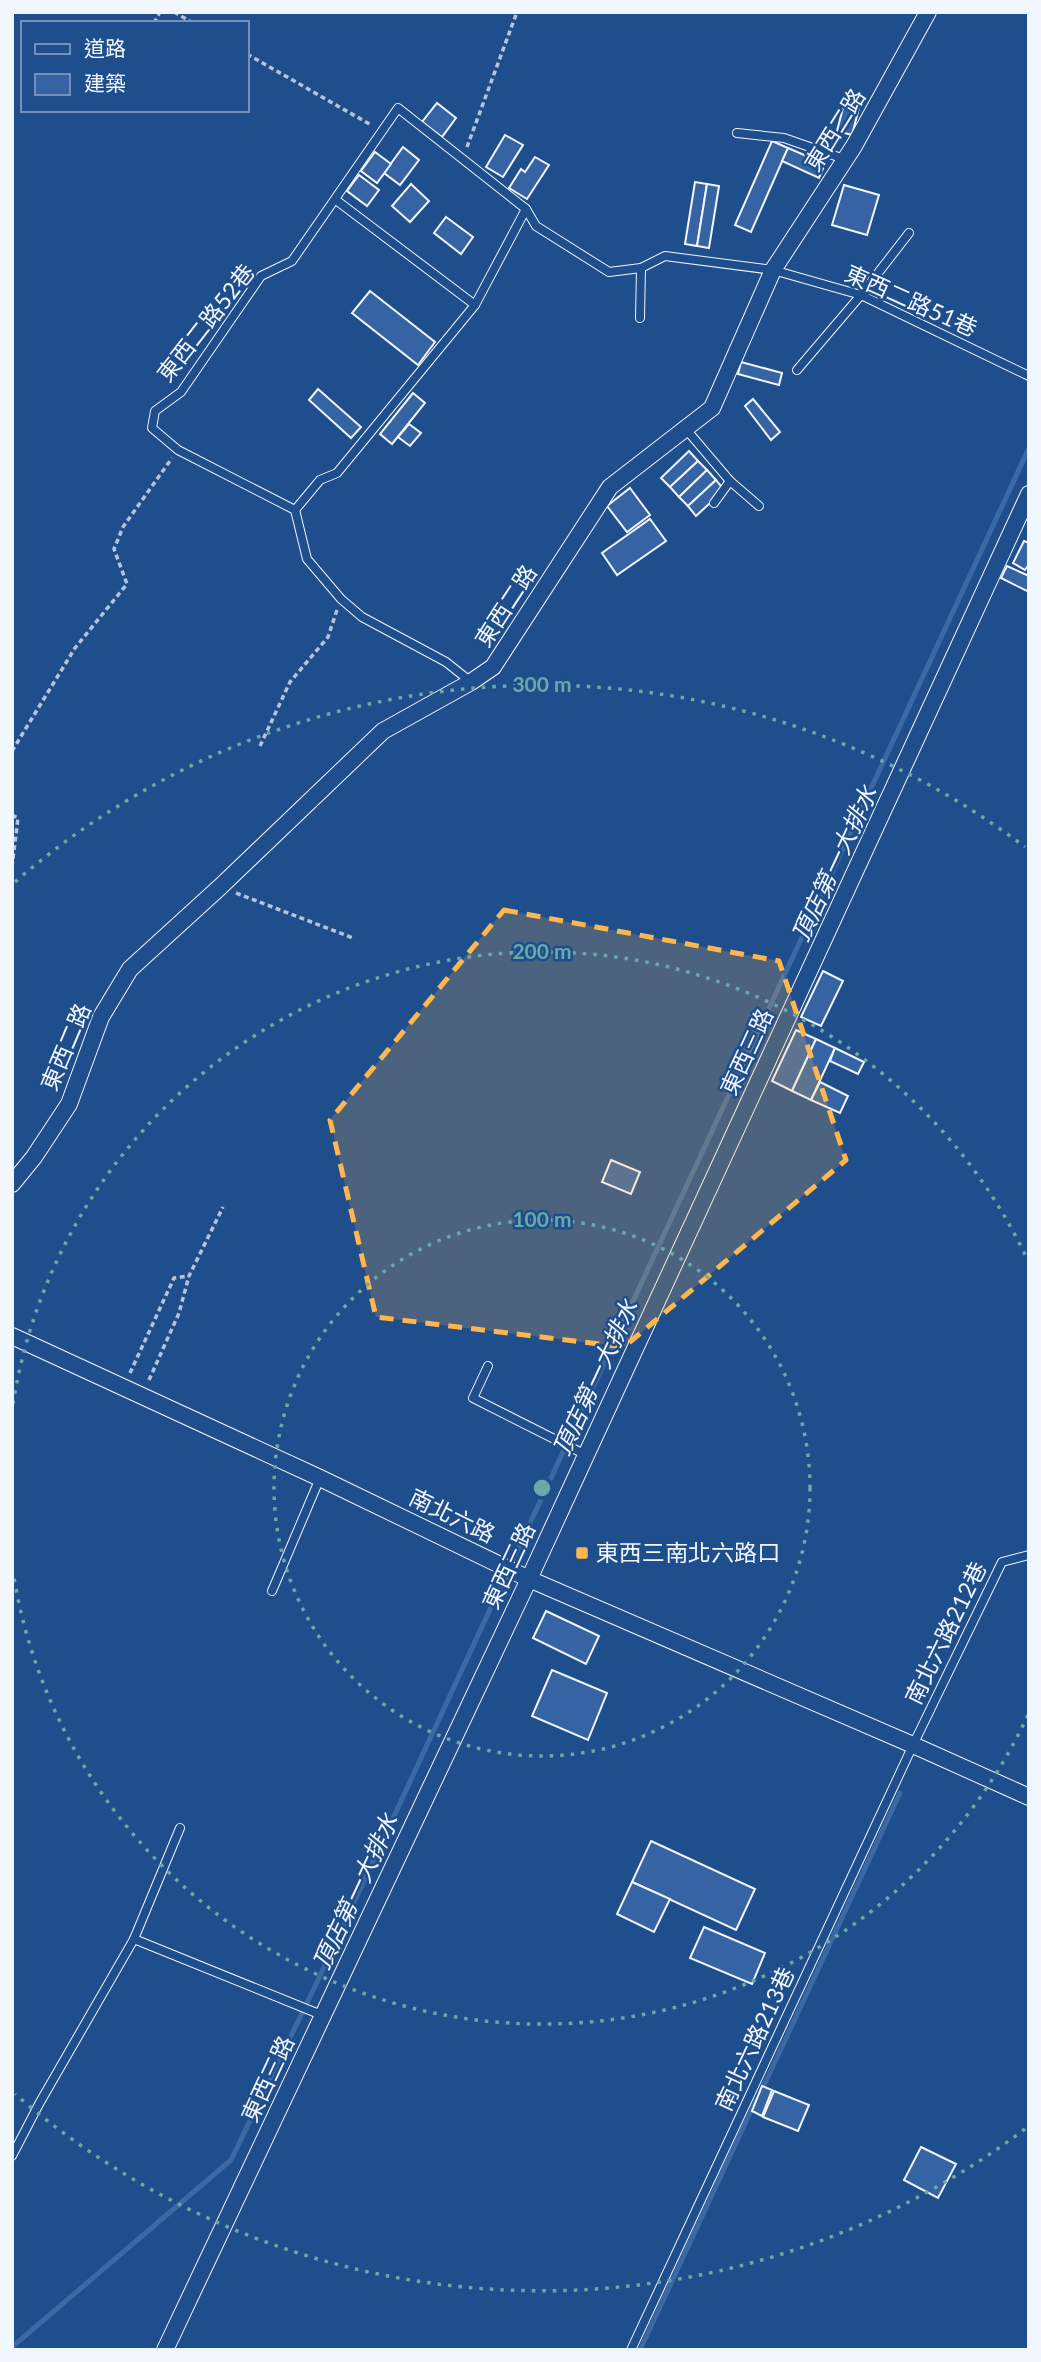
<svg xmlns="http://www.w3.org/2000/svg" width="1041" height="2362" viewBox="0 0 1041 2362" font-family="Lato,'Noto Sans TC',sans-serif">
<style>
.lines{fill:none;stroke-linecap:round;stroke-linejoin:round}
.stream{stroke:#3b69a3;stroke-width:5}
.building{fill:#3563a3;stroke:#f2f6ff;stroke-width:2}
.lane-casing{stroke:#f2f6ff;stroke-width:10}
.street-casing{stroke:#f2f6ff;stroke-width:18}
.path{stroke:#b3c4dc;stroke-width:3.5;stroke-dasharray:5 3.5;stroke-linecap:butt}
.lane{stroke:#1f4e8c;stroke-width:8}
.street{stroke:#1f4e8c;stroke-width:16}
.marked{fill:#ffb74d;fill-opacity:0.2;stroke:#ffb74d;stroke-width:5;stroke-dasharray:14 9;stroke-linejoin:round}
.ring{fill:none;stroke:#6aa9a8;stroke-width:3.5;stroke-dasharray:3.5 7}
.poi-dot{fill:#ffb74d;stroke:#1f4e8c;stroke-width:2.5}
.labels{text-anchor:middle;stroke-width:5;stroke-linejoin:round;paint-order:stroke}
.street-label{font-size:23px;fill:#f2f6ff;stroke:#1f4e8c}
.poi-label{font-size:23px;fill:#f2f6ff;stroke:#1f4e8c;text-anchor:start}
.water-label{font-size:24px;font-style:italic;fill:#f2f6ff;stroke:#1f4e8c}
.centre{fill:#6aa9a8;stroke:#1f4e8c;stroke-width:3.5}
.ring-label{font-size:21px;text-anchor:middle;font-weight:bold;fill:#6aa9a8;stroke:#1f4e8c;stroke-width:5;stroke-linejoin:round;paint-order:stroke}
</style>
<rect width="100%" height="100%" fill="#1f4e8c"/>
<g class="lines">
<g class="stream">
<path d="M761,2092L900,1793"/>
<path d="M12,2347L231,2160L318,1980L1029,448"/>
<path d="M640,2350L756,2100"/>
</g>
</g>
<g class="building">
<path d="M437,103L456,118L442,137L422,122Z"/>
<path d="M844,104L859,108L852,135L837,131Z"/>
<path d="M505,135L523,145L503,177L486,167Z"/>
<path d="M772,141L788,148L751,232L735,225Z"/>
<path d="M403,147L419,160L400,185L384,173Z"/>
<path d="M788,148L825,164L819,178L782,161Z"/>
<path d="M375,152L391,164L377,183L361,171Z"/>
<path d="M535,157L549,165L527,199L509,188L521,169L525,172Z"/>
<path d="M359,175L379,190L367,206L347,191Z"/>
<path d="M695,182L707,184L697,246L685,244Z"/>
<path d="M411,184L429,201L410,222L392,206Z"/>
<path d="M707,184L719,186L709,248L697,246Z"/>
<path d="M844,185L879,195L867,235L832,225Z"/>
<path d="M446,217L473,237L461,254L434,233Z"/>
<path d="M370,291L435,342L418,365L352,313Z"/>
<path d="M741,362L782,373L779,385L738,374Z"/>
<path d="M318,389L361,427L351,438L309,400Z"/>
<path d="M413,393L425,403L392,444L380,434Z"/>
<path d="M753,399L780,432L771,440L745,406Z"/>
<path d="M409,424L421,433L410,446L398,437Z"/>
<path d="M689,451L698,461L670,487L661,478Z"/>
<path d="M698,461L707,470L679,497L670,487Z"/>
<path d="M707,470L716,480L688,506L679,497Z"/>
<path d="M716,480L724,490L696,516L688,506Z"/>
<path d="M630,488L650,515L627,532L607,506Z"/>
<path d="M650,519L666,541L617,575L602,553Z"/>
<path d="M1024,541L1029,543V564L1025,570L1013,563Z"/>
<path d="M1007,566L1029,576V592L1001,578Z"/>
<path d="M823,971L843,981L821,1026L801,1017Z"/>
<path d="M796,1030L816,1039L792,1091L772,1081Z"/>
<path d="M816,1039L835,1048L811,1100L792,1091Z"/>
<path d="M835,1048L864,1062L858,1074L830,1061Z"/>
<path d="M820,1082L848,1096L840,1113L811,1100Z"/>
<path d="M611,1160L640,1172L631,1194L602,1182Z"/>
<path d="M546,1611L599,1636L586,1664L533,1638Z"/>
<path d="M552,1670L607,1693L588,1740L532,1716Z"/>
<path d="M651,1841L755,1889L736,1930L632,1882Z"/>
<path d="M632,1882L670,1899L654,1932L617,1914Z"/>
<path d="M704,1927L765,1953L752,1984L690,1958Z"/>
<path d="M762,2086L772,2090L762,2116L752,2111Z"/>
<path d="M774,2091L809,2105L798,2131L763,2117Z"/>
<path d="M921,2147L956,2164L938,2198L904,2180Z"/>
</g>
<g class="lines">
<g class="lane-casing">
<g id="lane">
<path d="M737,133L784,138L844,159"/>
<path d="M336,200L475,305"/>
<path d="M640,318L641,268"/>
<path d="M797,370L861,295L909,233"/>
<path d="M685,428L730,481L759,506"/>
<path d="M714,503L730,481"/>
<path d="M295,510L320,480L337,473L475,305L526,209"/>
<path d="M471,682L446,662L362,617L341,599L307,559L295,510L178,450L152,428L155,411L181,392L261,276L292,261L398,108L526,209L536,226L609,272L641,268L665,256L773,270L861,295L1029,376"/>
<path d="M488,1366L473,1398L586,1455"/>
<path d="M272,1591L320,1478"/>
<path d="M180,1828L134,1939L324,2016"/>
<path d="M12,2156L39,2104L134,1939"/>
<path d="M631,2350L913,1745L1002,1562L1029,1555"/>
</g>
</g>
<g class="street-casing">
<g id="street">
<path d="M12,1184L34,1157L69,1104L101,1017L130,969L220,887L383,731L471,682L493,667L610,487L712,408L773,270L854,146L928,12"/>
<path d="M12,1336L320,1478L529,1579L913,1745L1029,1797"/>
<path d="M165,2350L529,1579L1029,494"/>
</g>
</g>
<g class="path">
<path d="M174,12L193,23"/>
<path d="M154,23L160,12"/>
<path d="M247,54L371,125"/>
<path d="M467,147L517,12"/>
<path d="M260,746L290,682L328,637L337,610"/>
<path d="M12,751L75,648L127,584L114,549L123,527L172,458"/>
<path d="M12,815L18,818L12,867"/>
<path d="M236,893L353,938"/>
<path d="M130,1373L174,1278L189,1276"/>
<path d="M149,1380L179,1313L189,1276L223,1207"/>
</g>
<use href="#lane" class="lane"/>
<use href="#street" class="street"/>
</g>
<path class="marked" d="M504,910L779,961L846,1160L624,1347L376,1317L330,1120Z"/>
<g class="ring">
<circle cx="542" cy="1488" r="268"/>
<path d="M1028 1715A536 536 0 0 1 13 1572M13 1404A536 536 0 0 1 1028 1261"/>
<path d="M1025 2129A803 803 0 0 1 15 2094M15 882A803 803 0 0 1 1025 847"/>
</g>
<rect class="poi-dot" x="575" y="1546" width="14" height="14" rx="3.5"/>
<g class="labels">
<g class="street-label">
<text transform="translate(835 130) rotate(-58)" y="8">東西二路</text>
<text transform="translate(911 301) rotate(24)" y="8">東西二路51巷</text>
<text transform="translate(206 323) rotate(-52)" y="8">東西二路52巷</text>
<text transform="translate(506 606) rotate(-57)" y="8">東西二路</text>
<text transform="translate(66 1047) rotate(-67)" y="8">東西二路</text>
<text transform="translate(747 1052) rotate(-65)" y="8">東西三路</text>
<text transform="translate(452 1516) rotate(26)" y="8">南北六路</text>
<text transform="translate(509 1566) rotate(-65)" y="8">東西三路</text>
<text transform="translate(946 1633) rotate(-64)" y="8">南北六路212巷</text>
<text transform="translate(755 2039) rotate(-65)" y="8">南北六路213巷</text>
<text transform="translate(268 2079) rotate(-65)" y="8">東西三路</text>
</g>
<g class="poi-label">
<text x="596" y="1561">東西三南北六路口</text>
</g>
<g class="water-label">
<text transform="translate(835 864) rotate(-65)" y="8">頂店第一大排水</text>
<text transform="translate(596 1378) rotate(-65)" y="8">頂店第一大排水</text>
<text transform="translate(356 1892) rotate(-65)" y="8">頂店第一大排水</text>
</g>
</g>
<circle cx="542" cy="1488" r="10" class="centre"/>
<g class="ring-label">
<text x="542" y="692">300 m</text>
<text x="542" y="959">200 m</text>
<text x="542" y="1227">100 m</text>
</g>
<rect width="1041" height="2362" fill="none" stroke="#f2f6ff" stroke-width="28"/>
<rect x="21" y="21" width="228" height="91" fill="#1f4e8c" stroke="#7391ba" stroke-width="2"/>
<rect x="35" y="44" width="35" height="10" fill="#1f4e8c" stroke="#7391ba" stroke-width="2"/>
<text x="84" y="56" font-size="21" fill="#f2f6ff">道路</text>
<rect x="35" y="74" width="35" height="21" fill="#3563a3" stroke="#7391ba" stroke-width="2"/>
<text x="84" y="91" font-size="21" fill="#f2f6ff">建築</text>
</svg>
